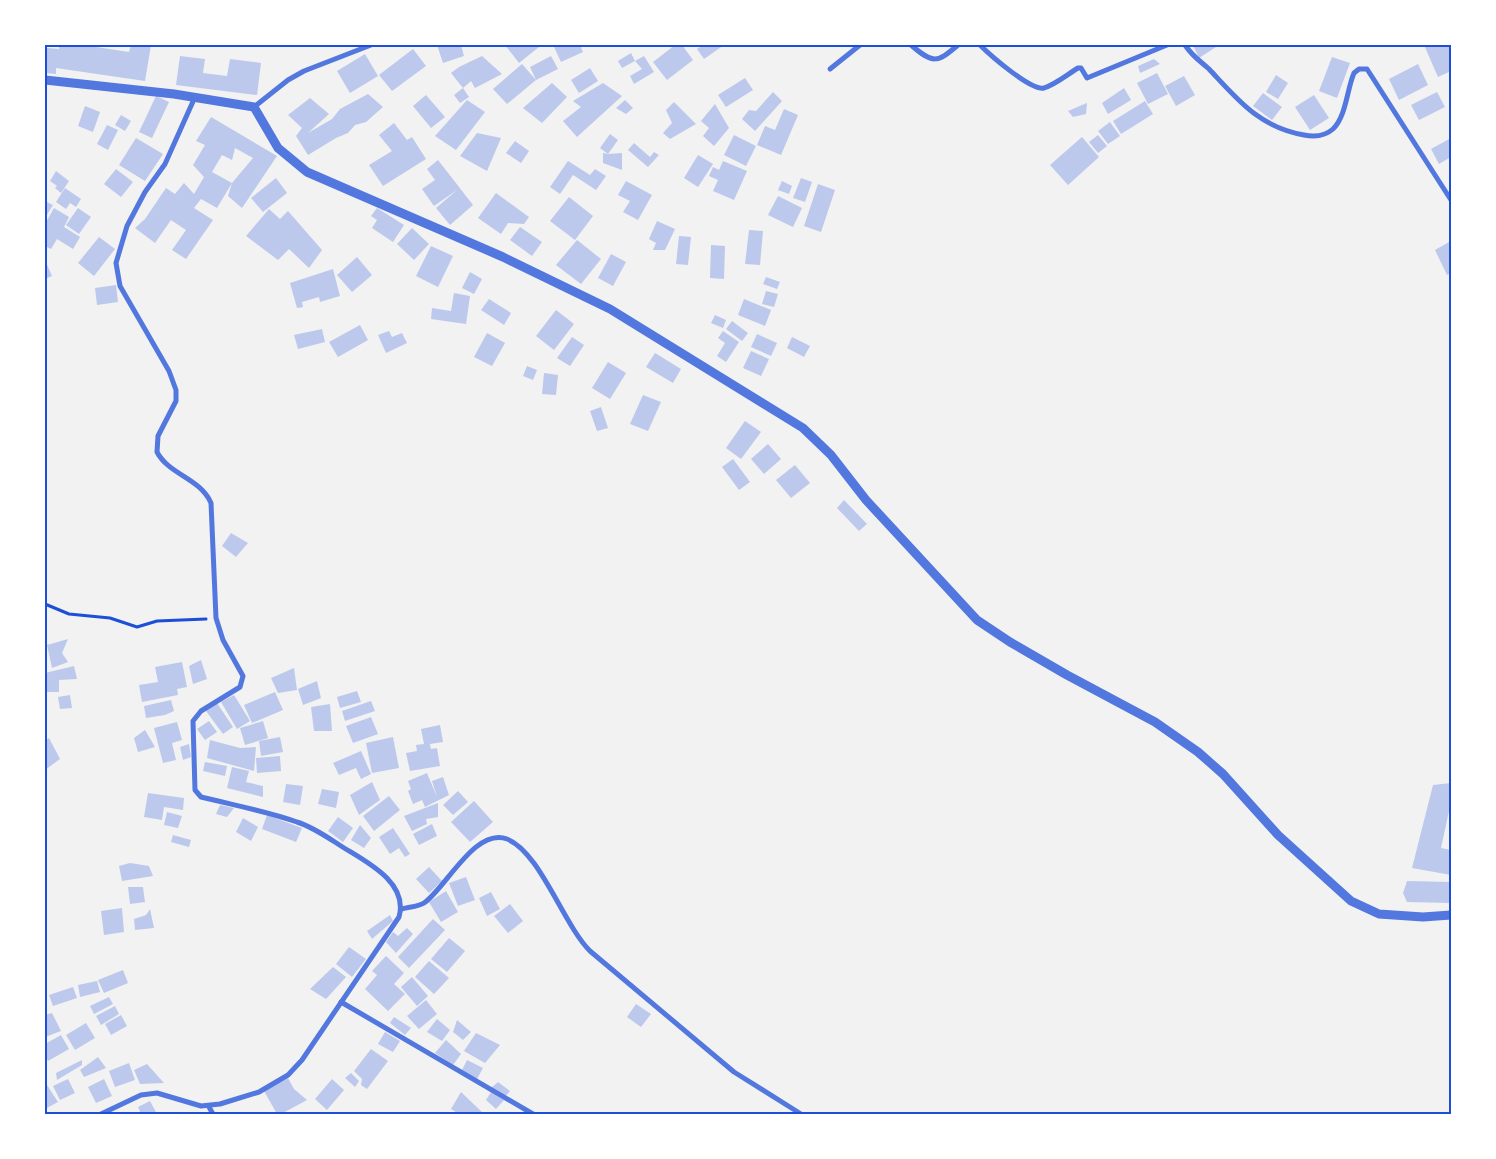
<svg xmlns="http://www.w3.org/2000/svg" width="1496" height="1159" viewBox="0 0 1496 1159" font-family="'Open Sans',sans-serif">
<style>
.building{fill:#bdc9ec;fill-rule:evenodd}
.lines{fill:none;stroke-linecap:round;stroke-linejoin:round}
.path{stroke:#1d4ed8;stroke-width:3}
.minor{stroke:#5277de;stroke-width:5}
.tertiary{stroke:#5277de;stroke-width:9}
.neatline{fill:none;stroke:#1d4ed8;stroke-width:2}
</style>
<rect width="100%" height="100%" fill="#f2f2f2"/>
<g class="building">
<path d="M59,45H97L96,47L129,52L131,45H151L145,81L56,68V74L45,73L47,48L59,49Z"/>
<path d="M437,45H461L464,56L443,63Z"/>
<path d="M505,45H537L539,47L519,63Z"/>
<path d="M557,45H580L583,52L561,62L554,47Z"/>
<path d="M675,45H682L693,60L667,80L653,62Z"/>
<path d="M703,45H724L704,59L697,49Z"/>
<path d="M1193,45H1215L1216,47L1199,58Z"/>
<path d="M1424,45H1451V71L1438,77Z"/>
<path d="M413,49L426,66L392,91L379,75Z"/>
<path d="M631,53L635,61L622,68L618,61Z"/>
<path d="M365,54L378,76L350,93L337,71Z"/>
<path d="M180,56L205,59L203,73L227,76L230,59L261,63L257,95L176,85Z"/>
<path d="M482,56L502,74L475,88L471,81L463,88L469,97L460,103L454,95L463,88L451,73L459,67Z"/>
<path d="M551,56L558,69L536,80L507,104L493,89L522,64L536,80L530,67Z"/>
<path d="M644,56L654,72L634,84L630,76L642,69L635,61Z"/>
<path d="M1332,57L1350,63L1337,98L1319,91Z"/>
<path d="M1154,59L1160,64L1140,73L1138,66Z"/>
<path d="M1418,64L1428,85L1399,100L1389,79Z"/>
<path d="M590,68L598,81L579,93L571,80Z"/>
<path d="M1157,73L1168,94L1148,104L1137,83Z"/>
<path d="M1276,75L1288,83L1278,99L1266,92Z"/>
<path d="M1184,76L1195,95L1176,106L1165,86Z"/>
<path d="M745,78L753,90L726,107L718,95Z"/>
<path d="M552,83L567,97L542,123L523,108Z"/>
<path d="M603,83L622,96L577,137L563,121L581,107L573,101Z"/>
<path d="M1124,88L1131,100L1108,114L1102,103Z"/>
<path d="M773,92L782,101L755,131L742,119L749,110L756,111Z"/>
<path d="M1437,92L1445,107L1419,120L1411,105Z"/>
<path d="M1263,93L1282,107L1272,120L1253,106Z"/>
<path d="M368,94L383,107L366,122L355,125L348,133L336,138L308,155L296,136L302,128L288,115L310,98L329,114L308,133L332,119L340,109Z"/>
<path d="M426,95L445,117L431,128L413,106Z"/>
<path d="M1314,95L1329,118L1310,130L1295,107Z"/>
<path d="M156,96L169,102L152,138L139,132Z"/>
<path d="M467,100L485,112L456,150L435,136Z"/>
<path d="M625,100L633,108L626,114L616,108Z"/>
<path d="M1145,101L1153,114L1121,134L1113,121Z"/>
<path d="M674,102L696,124L670,139L663,133L672,123L666,110Z"/>
<path d="M1087,103L1086,114L1073,117L1068,111Z"/>
<path d="M715,104L729,128L714,146L703,136L709,128L701,121Z"/>
<path d="M85,106L100,112L93,132L78,126Z"/>
<path d="M784,109L798,115L781,155L757,145L765,126L775,130Z"/>
<path d="M121,115L131,121L125,131L115,125Z"/>
<path d="M211,117L277,156L242,208L228,196L232,183L217,208L201,199L194,208L213,220L186,259L172,250L186,230L171,220L155,243L135,228L145,219L166,188L175,194L184,183L194,194L204,177L193,165L205,145L196,141ZM235,148L253,158L232,183L212,172L222,155L232,160Z"/>
<path d="M1110,122L1120,136L1108,144L1098,131Z"/>
<path d="M394,123L407,140L412,137L426,159L383,186L369,165L392,151L379,135Z"/>
<path d="M107,125L118,130L108,150L97,144Z"/>
<path d="M477,133L501,138L487,171L460,156Z"/>
<path d="M610,134L618,140L608,154L622,153V170L603,163V153L608,154L600,148Z"/>
<path d="M734,135L756,146L746,166L724,155Z"/>
<path d="M1098,135L1107,146L1098,153L1089,142Z"/>
<path d="M1082,137L1099,157L1068,185L1050,165Z"/>
<path d="M136,138L163,154L145,181L119,165Z"/>
<path d="M1451,138V157L1439,164L1431,149Z"/>
<path d="M515,141L529,151L521,163L506,153Z"/>
<path d="M634,143L650,157L654,152L659,155L648,167L628,150Z"/>
<path d="M698,155L713,164L698,187L684,178Z"/>
<path d="M438,160L473,205L450,225L436,208L457,190L434,206L422,189L435,180L427,169Z"/>
<path d="M568,161L590,175L595,169L606,176L596,190L573,175L560,194L550,187Z"/>
<path d="M723,161L747,171L734,200L713,191L718,180L709,176L713,167L719,170Z"/>
<path d="M116,169L133,182L121,197L104,184Z"/>
<path d="M56,171L69,181L61,193L55,188L57,186L50,181Z"/>
<path d="M276,178L287,193L263,212L251,198Z"/>
<path d="M801,178L812,182L805,202L793,198Z"/>
<path d="M626,181L652,195L638,220L623,212L630,201L618,195Z"/>
<path d="M782,181L792,186L789,194L778,190Z"/>
<path d="M818,184L835,190L821,232L804,226Z"/>
<path d="M65,188L81,199L76,207L70,203L66,209L56,202Z"/>
<path d="M496,193L529,217L524,224L508,223L501,234L478,218Z"/>
<path d="M778,196L802,208L793,227L768,215Z"/>
<path d="M569,197L593,216L575,240L550,221Z"/>
<path d="M45,201L53,205L45,218Z"/>
<path d="M54,208L69,217L64,227L80,237L73,249L57,239L51,249L45,246V224Z"/>
<path d="M78,208L91,217L79,234L66,225Z"/>
<path d="M377,208L404,225L393,242L372,228L377,220L371,216Z"/>
<path d="M269,209L280,219L288,211L322,250L309,268L289,249L278,260L246,236Z"/>
<path d="M657,221L675,229L665,250H653L656,243L649,239Z"/>
<path d="M520,227L542,242L532,256L510,240Z"/>
<path d="M412,228L429,244L414,260L397,244Z"/>
<path d="M749,230L763,231L760,265L745,264Z"/>
<path d="M679,236L691,237L688,265L676,264Z"/>
<path d="M99,237L115,249L94,276L78,263Z"/>
<path d="M577,240L601,259L581,284L556,265Z"/>
<path d="M1449,242L1451,273L1447,275L1435,250Z"/>
<path d="M711,245L725,246L724,279L710,278Z"/>
<path d="M431,246L453,256L438,287L416,276Z"/>
<path d="M611,254L626,262L613,286L598,278Z"/>
<path d="M357,257L372,275L352,292L337,275Z"/>
<path d="M45,260L52,276L45,279Z"/>
<path d="M333,269L340,296L320,302L319,297L302,302L303,307L297,308L290,283Z"/>
<path d="M470,272L482,279L474,294L462,288Z"/>
<path d="M766,277L780,282L777,289L763,284Z"/>
<path d="M116,285L118,302L97,305L95,288Z"/>
<path d="M766,291L778,294L774,307L762,304Z"/>
<path d="M454,293L470,296L466,324L431,319L432,308L451,311Z"/>
<path d="M489,299L511,313L504,325L481,310Z"/>
<path d="M744,299L771,310L765,326L738,315Z"/>
<path d="M556,310L574,324L554,350L536,336Z"/>
<path d="M715,315L726,320L723,328L711,323Z"/>
<path d="M732,321L748,333L742,341L726,329Z"/>
<path d="M360,325L368,340L338,357L329,342Z"/>
<path d="M322,329L325,342L298,349L294,335Z"/>
<path d="M389,331L392,337L402,333L407,343L386,353L378,335Z"/>
<path d="M723,331L739,342L726,362L717,356L725,343L718,338Z"/>
<path d="M487,333L505,343L492,366L474,357Z"/>
<path d="M757,334L777,343L771,356L751,347Z"/>
<path d="M572,337L584,345L570,366L557,358Z"/>
<path d="M792,337L810,346L804,357L787,348Z"/>
<path d="M751,351L769,359L761,376L743,368Z"/>
<path d="M655,353L681,369L673,383L646,367Z"/>
<path d="M608,362L626,373L610,399L592,388Z"/>
<path d="M527,366L537,370L533,380L523,376Z"/>
<path d="M544,373L558,375L556,395L542,394Z"/>
<path d="M643,395L661,402L648,431L630,424Z"/>
<path d="M601,407L608,428L597,431L590,411Z"/>
<path d="M745,421L761,432L741,459L726,448Z"/>
<path d="M768,444L781,459L764,474L751,459Z"/>
<path d="M733,459L750,482L739,490L722,467Z"/>
<path d="M795,465L810,483L791,498L776,480Z"/>
<path d="M844,500L867,524L859,531L837,508Z"/>
<path d="M231,533L248,543L236,557L222,546Z"/>
<path d="M68,639L62,653L68,662L52,668L47,645Z"/>
<path d="M201,660L207,679L193,684L189,666Z"/>
<path d="M182,662L187,687L177,689L178,695L142,702L139,685L158,682L155,667Z"/>
<path d="M74,666L77,679L59,680V692H45V673Z"/>
<path d="M294,668L297,690L278,693L271,678Z"/>
<path d="M317,681L321,698L303,705L298,689Z"/>
<path d="M357,691L361,702L340,708L337,697Z"/>
<path d="M275,692L283,710L252,723L244,705Z"/>
<path d="M70,695L72,708L60,709L58,697Z"/>
<path d="M234,695L250,721L237,729L221,702Z"/>
<path d="M171,700L174,711L165,715L146,718L144,706Z"/>
<path d="M371,701L375,711L345,721L342,711Z"/>
<path d="M217,703L233,727L223,734L206,711Z"/>
<path d="M330,704L332,731H314L311,707Z"/>
<path d="M371,717L378,734L353,743L346,726Z"/>
<path d="M209,721L217,732L205,740L197,729Z"/>
<path d="M263,721L268,738L245,745L240,728Z"/>
<path d="M177,722L182,740L172,743L176,760L163,763L154,728Z"/>
<path d="M440,725L443,742L430,744L431,749L437,748L440,766L410,771L406,753L417,751L416,745L424,744L421,729Z"/>
<path d="M145,730L155,747L138,752L134,738Z"/>
<path d="M280,737L283,752L261,756L259,741Z"/>
<path d="M393,737L399,768L372,773L366,743Z"/>
<path d="M49,738L60,759L45,770V741Z"/>
<path d="M210,740L240,748L256,747L254,771L207,758Z"/>
<path d="M189,744L191,757L183,760L180,747Z"/>
<path d="M361,751L371,774L361,779L356,768L339,775L333,763Z"/>
<path d="M280,756L281,771L257,773L256,758Z"/>
<path d="M205,762L227,766L225,776L203,771Z"/>
<path d="M232,767L249,771L246,782L263,786V797L227,788Z"/>
<path d="M427,773L437,797L432,781L443,777L449,795L425,807L422,800L413,804L408,791L411,789L408,781Z"/>
<path d="M372,782L380,800L359,815L350,795Z"/>
<path d="M1451,783V802L1441,848L1451,850V875L1412,868L1433,785Z"/>
<path d="M286,784L303,786L300,805L283,802Z"/>
<path d="M322,789L339,792L336,808L318,804Z"/>
<path d="M458,791L468,802L453,815L443,805Z"/>
<path d="M148,793L184,798L183,810L164,807L162,820L144,817Z"/>
<path d="M389,796L400,810L374,831L363,816Z"/>
<path d="M474,801L493,822L470,842L451,822Z"/>
<path d="M438,803V817L426,819L427,824L412,831L404,816Z"/>
<path d="M220,805L234,808L227,817L216,814Z"/>
<path d="M167,812L182,816L178,828L164,825Z"/>
<path d="M267,815L302,828L296,842L262,829Z"/>
<path d="M338,817L353,828L343,842L328,831Z"/>
<path d="M243,818L258,827L251,841L236,832Z"/>
<path d="M432,824L437,836L419,845L413,834Z"/>
<path d="M360,825L371,838L364,848L351,840Z"/>
<path d="M393,828L410,854L405,857L399,848L390,854L379,837Z"/>
<path d="M173,835L191,840L189,847L171,842Z"/>
<path d="M130,863L149,866L153,876L122,881L119,866Z"/>
<path d="M429,867L442,881L429,893L416,879Z"/>
<path d="M466,877L475,900L458,906L449,883Z"/>
<path d="M1407,881L1451,882V903L1407,902L1403,893Z"/>
<path d="M128,887H143L145,902L130,904Z"/>
<path d="M446,891L458,912L441,922L429,902Z"/>
<path d="M491,892L500,909L487,916L479,898Z"/>
<path d="M510,904L523,921L508,933L494,916Z"/>
<path d="M122,908L124,932L104,935L101,911Z"/>
<path d="M150,909L154,928L135,930L134,919L146,915Z"/>
<path d="M390,915L393,921L372,939L367,931Z"/>
<path d="M433,919L445,930L409,968L398,957Z"/>
<path d="M407,928L413,934L396,953L386,942L393,932L398,936Z"/>
<path d="M449,938L465,951L447,972L431,959Z"/>
<path d="M349,947L366,959L352,977L336,964Z"/>
<path d="M386,956L404,973L394,984L405,994L388,1011L365,989L377,975L372,971Z"/>
<path d="M429,961L449,978L434,994L415,977Z"/>
<path d="M333,967L346,977L326,999L310,989Z"/>
<path d="M123,970L128,983L104,993L98,980Z"/>
<path d="M412,977L428,996L417,1006L401,987Z"/>
<path d="M97,981L100,992L80,997L78,985Z"/>
<path d="M73,987L77,998L53,1006L49,995Z"/>
<path d="M109,997L113,1004L94,1014L90,1006Z"/>
<path d="M426,1000L437,1014L419,1029L407,1016Z"/>
<path d="M636,1004L651,1014L641,1027L627,1017Z"/>
<path d="M115,1006L119,1014L101,1025L96,1016Z"/>
<path d="M52,1013L61,1031L45,1037V1015Z"/>
<path d="M121,1015L127,1026L111,1035L105,1024Z"/>
<path d="M394,1017L411,1028L405,1035L390,1023Z"/>
<path d="M437,1019L450,1030L442,1041L427,1032Z"/>
<path d="M457,1020L471,1032L463,1040L453,1032Z"/>
<path d="M86,1023L95,1038L75,1050L66,1035Z"/>
<path d="M385,1032L400,1041L393,1052L378,1044Z"/>
<path d="M476,1033L500,1045L485,1063L464,1051Z"/>
<path d="M61,1035L69,1049L48,1061L45,1055V1044Z"/>
<path d="M446,1040L461,1054L453,1065L435,1053Z"/>
<path d="M371,1049L388,1061L367,1089L361,1085L362,1079L354,1071Z"/>
<path d="M98,1057L106,1068L84,1077L80,1070Z"/>
<path d="M82,1060V1065L57,1080L56,1073Z"/>
<path d="M467,1060L483,1068L477,1079L462,1070Z"/>
<path d="M129,1063L135,1080L115,1087L109,1071Z"/>
<path d="M147,1064L164,1083L140,1084L134,1070Z"/>
<path d="M351,1073L359,1081L355,1087L345,1078Z"/>
<path d="M288,1078L294,1089L307,1100L281,1114H277L264,1091Z"/>
<path d="M68,1079L75,1093L60,1100L53,1086Z"/>
<path d="M104,1079L112,1096L96,1103L88,1087Z"/>
<path d="M332,1079L344,1090L327,1110L315,1099Z"/>
<path d="M498,1082L510,1091L506,1096L491,1088Z"/>
<path d="M47,1085L58,1102L45,1109V1086Z"/>
<path d="M461,1092L484,1114H459L451,1109Z"/>
<path d="M491,1092L504,1100L496,1109L486,1100Z"/>
<path d="M150,1101L157,1114H141L138,1107Z"/>
</g>
<g class="lines">
<path class="path" d="M45,604L69,614L110,618L137,627L157,621L206,619"/>
<g class="minor">
<path d="M911,45C933,64 937,63 958,45"/>
<path d="M980,45C990,55 1031,91 1044,88C1056,84 1068,74 1078,68H1081L1087,78L1167,45"/>
<path d="M1185,45C1193,57 1199,60 1209,69C1238,100 1259,127 1304,135C1314,137 1324,137 1333,129C1346,117 1347,89 1354,73L1359,69H1367L1451,200"/>
<path d="M830,69L860,45"/>
<path d="M254,107L288,80L304,71L371,45"/>
<path d="M402,909C408,907 418,907 424,903C446,888 475,827 507,839C540,852 563,924 590,951L734,1072L801,1114"/>
<path d="M341,1002L533,1114"/>
<path d="M209,1107L213,1114"/>
<path d="M101,1114L141,1095L157,1093L201,1106L220,1104L259,1092L288,1075L302,1060L399,917C409,882 365,861 341,846C327,837 313,827 297,822C266,811 233,805 201,797L195,790L193,721L201,711L240,687L243,676L223,640L216,618L211,503C200,478 169,475 157,452L158,436L176,401V390L169,371L120,286L116,263L127,226L145,192L165,164L195,97"/>
</g>
<path class="tertiary" d="M45,80L174,94L254,107L278,148L307,172L503,257L610,309L803,428L831,455L866,500L977,620L1010,642L1067,675L1155,722L1198,752L1223,774L1278,835L1351,901L1379,914L1423,917L1451,915"/>
</g>
<rect width="1496" height="1159" fill="none" stroke="#ffffff" stroke-width="92"/>
<rect x="46" y="46" width="1404" height="1067" class="neatline"/>
</svg>
